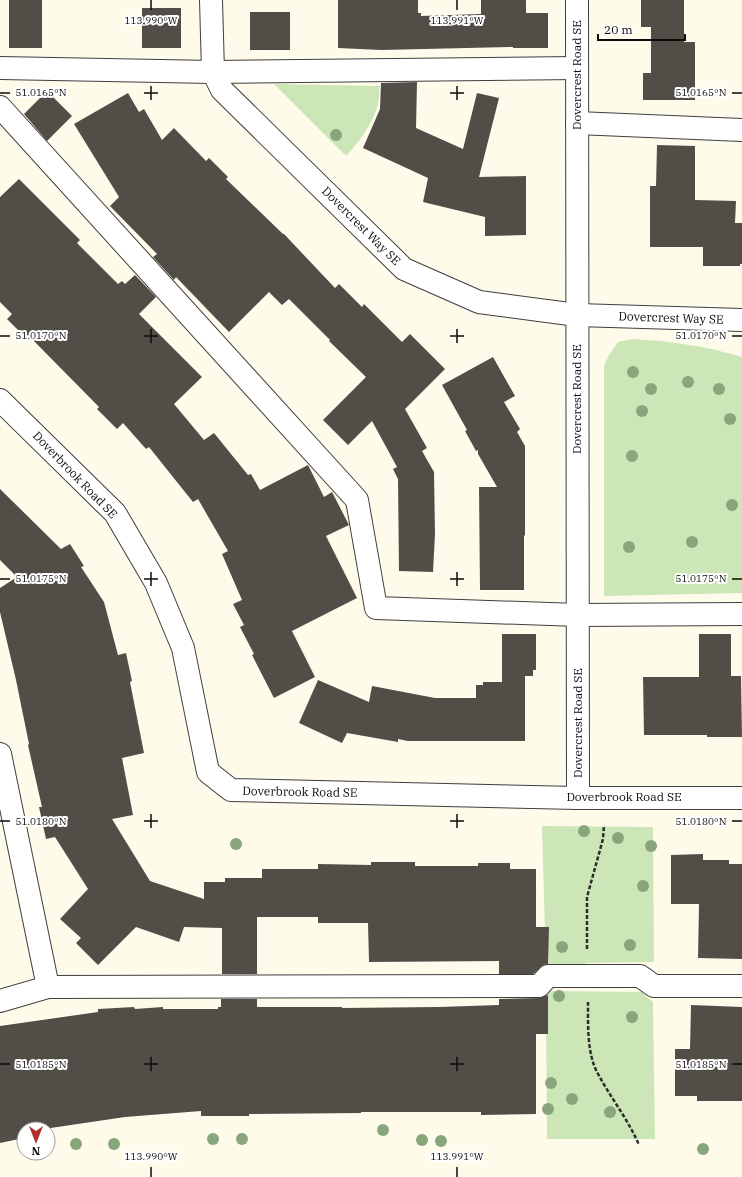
<svg xmlns="http://www.w3.org/2000/svg" width="742" height="1177" viewBox="0 0 742 1177" font-family="'IBM Plex Serif',serif">
<style>
.green{fill:#cce6b7}
.building{fill:#534d48}
.lines{fill:none;stroke-linecap:round;stroke-linejoin:round}
.minor-casing{stroke:#3e3e3e;stroke-width:24}
.path{stroke:#2d2d2d;stroke-width:2.5;stroke-dasharray:4 2;stroke-linecap:butt}
.minor{stroke:#fff;stroke-width:22}
.tree{fill:#89a57b}
.ticks{fill:none;stroke:#0b0b0b;stroke-width:1.5}
.labels{text-anchor:middle;stroke-width:4;stroke-linejoin:round;paint-order:stroke}
.street-label{font-size:12px;fill:#0b0b0b;stroke:#fff}
.ticks-label{font-size:10px;text-anchor:middle;fill:#0b0b0b;stroke:#fff;stroke-width:4;stroke-linejoin:round;paint-order:stroke}
</style>
<rect width="100%" height="100%" fill="#fefbeb"/>
<g class="green">
<path d="M274,84L380,86C379,93 379,101 377,108C371,126 359,142 346,156Z"/>
<path d="M632,339C671,341 705,346 742,357V593L604,596V366L609,355L618,342Z"/>
<path d="M542,826L653,827L654,962L586,963L583,968H546Z"/>
<path d="M549,991L641,992L653,1002L655,1139H547L546,1000Z"/>
</g>
<g class="building">
<rect x="9" y="0" width="33" height="48"/>
<path d="M338,0H418V13H421V16L481,14V0H526V13H548V48H513V47L381,50L338,48Z"/>
<path d="M641,0H684V42H695V100H643V73H651V27H641Z"/>
<rect x="142" y="8" width="39" height="40"/>
<rect x="250" y="12" width="40" height="38"/>
<path d="M417,82L416,128L463,149L477,93L499,98L479,177L526,176V235L485,236V217L423,202L428,178L363,148L380,109L381,83Z"/>
<path d="M47,91L72,116L47,141L24,114Z"/>
<path d="M128,93L139,112L144,109L162,140L174,128L206,161L209,158L228,177L226,179L283,234H284L335,288L339,284L362,307L364,304L402,342L410,334L445,369L405,409L427,448L422,451L434,472L435,534L433,572L399,571L398,479L393,469L397,467L372,421L348,445L323,420L366,377L329,341L330,340L289,299L282,305L269,292L229,332L176,277L174,280L153,257L157,254L110,206L119,197L74,124Z"/>
<path d="M657,145L695,146V200L736,201L735,223H742V264H740V266H703V247H650V186H656Z"/>
<path d="M19,179L80,240L77,243L118,284L122,281L125,284L135,275L156,297L139,314L202,377L174,404L204,440L214,433L248,475L251,474L260,490L308,465L324,497L332,492L349,525L326,536L357,598L292,631L315,677L274,698L252,655L254,654L240,627L244,625L233,604L242,600L222,554L228,551L198,499L193,502L149,447L146,449L123,423L117,429L97,409L99,407L28,335L25,337L7,319L12,314L0,302V197Z"/>
<path d="M493,357L515,396L504,402L520,429L517,432L525,446V536L524,535V590H480L479,487H497L478,454V450L476,451L465,431L467,430L442,385Z"/>
<path d="M0,489L61,549L70,544L84,566L81,567L104,602L118,655L126,653L132,681L130,682L144,753L122,758L133,815L112,819L150,881L204,899V882H225V878H262V869H318V864L371,865V862H415V866H478V863H510V869H536V927H549L548,964L543,965L533,974H499V961L369,962L368,923H318V917H257V974H222V928L184,927L179,942L136,927L98,965L76,943L81,938L60,919L88,889L55,837L46,839L39,807H42L28,745L29,744L16,680L0,612V588L17,577L0,560Z"/>
<path d="M502,634H536V670H533V676H525V741H408L398,739V742L347,733L342,743L299,723L318,680L369,702L372,686L435,698H476V685H483V682H502Z"/>
<path d="M699,634H731V676H741L742,737H707V735H644L643,677H699Z"/>
<path d="M703,854V860H729V864H742V959L698,958L699,904H671V855Z"/>
<path d="M548,995V1034H536V1114L481,1115V1112H361V1113L249,1114V1116H201V1111L125,1117L44,1129H24V1138L0,1143V1026L98,1012V1009L134,1007L135,1009L163,1007V1009H218V1007H221V999H257V1007H342V1008L439,1007L499,1005V999L539,998Z"/>
<path d="M691,1005L742,1007V1101H697V1096H675V1049H690Z"/>
</g>
<g class="lines">
<g class="minor-casing">
<g id="minor">
<path d="M211,0L213,72L222,90L404,269L479,302L577,315L742,320"/>
<path d="M577,0L578,798"/>
<path d="M0,68L213,72L577,68"/>
<path d="M0,107L357,500L376,608L578,615L742,614"/>
<path d="M577,123L742,130"/>
<path d="M0,400L115,513L156,583L183,648L208,772L231,790L578,798H742"/>
<path d="M0,754L48,987"/>
<path d="M0,1001L48,987L539,986L548,976H640L654,986H742"/>
</g>
</g>
<g class="path">
<path d="M587,949V897L603,839L604,825"/>
<path d="M588,1002C588,1024 587,1053 597,1072C610,1097 628,1119 639,1145"/>
</g>
<use href="#minor" class="minor"/>
</g>
<g class="tree">
<circle cx="336" cy="135" r="6"/>
<circle cx="633" cy="372" r="6"/>
<circle cx="688" cy="382" r="6"/>
<circle cx="651" cy="389" r="6"/>
<circle cx="719" cy="389" r="6"/>
<circle cx="642" cy="411" r="6"/>
<circle cx="730" cy="419" r="6"/>
<circle cx="632" cy="456" r="6"/>
<circle cx="732" cy="505" r="6"/>
<circle cx="692" cy="542" r="6"/>
<circle cx="629" cy="547" r="6"/>
<circle cx="584" cy="831" r="6"/>
<circle cx="618" cy="838" r="6"/>
<circle cx="236" cy="844" r="6"/>
<circle cx="651" cy="846" r="6"/>
<circle cx="643" cy="886" r="6"/>
<circle cx="630" cy="945" r="6"/>
<circle cx="562" cy="947" r="6"/>
<circle cx="559" cy="996" r="6"/>
<circle cx="632" cy="1017" r="6"/>
<circle cx="551" cy="1083" r="6"/>
<circle cx="572" cy="1099" r="6"/>
<circle cx="548" cy="1109" r="6"/>
<circle cx="610" cy="1112" r="6"/>
<circle cx="383" cy="1130" r="6"/>
<circle cx="213" cy="1139" r="6"/>
<circle cx="242" cy="1139" r="6"/>
<circle cx="422" cy="1140" r="6"/>
<circle cx="441" cy="1141" r="6"/>
<circle cx="76" cy="1144" r="6"/>
<circle cx="114" cy="1144" r="6"/>
<circle cx="703" cy="1149" r="6"/>
</g>
<path class="ticks" d="M151,0V10M457,0V10M151,86V100M457,86V100M0,93H10M144,93H158M450,93H464M732,93H742M151,329V343M457,329V343M0,336H10M144,336H158M450,336H464M732,336H742M151,572V586M457,572V586M0,579H10M144,579H158M450,579H464M732,579H742M151,814V828M457,814V828M0,821H10M144,821H158M450,821H464M732,821H742M151,1057V1071M457,1057V1071M0,1064H10M144,1064H158M450,1064H464M732,1064H742M151,1167V1177M457,1167V1177"/>
<g class="labels">
<g class="street-label">
<text transform="translate(577 75) rotate(-90)" y="4">Dovercrest Road SE</text>
<text transform="translate(361 226) rotate(45)" y="4">Dovercrest Way SE</text>
<text transform="translate(671 318) rotate(2)" y="4">Dovercrest Way SE</text>
<text transform="translate(577 399) rotate(-90)" y="4">Dovercrest Road SE</text>
<text transform="translate(75 475) rotate(46)" y="4">Doverbrook Road SE</text>
<text transform="translate(578 723) rotate(-90)" y="4">Dovercrest Road SE</text>
<text transform="translate(300 792) rotate(1)" y="4">Doverbrook Road SE</text>
<text x="624" y="801">Doverbrook Road SE</text>
</g>
</g>
<g class="ticks-label">
<text x="151" y="24">113.990°W</text>
<text x="457" y="24">113.991°W</text>
<text x="701" y="96">51.0165°N</text>
<text x="41" y="96">51.0165°N</text>
<text x="701" y="339">51.0170°N</text>
<text x="41" y="339">51.0170°N</text>
<text x="701" y="582">51.0175°N</text>
<text x="41" y="582">51.0175°N</text>
<text x="41" y="825">51.0180°N</text>
<text x="701" y="825">51.0180°N</text>
<text x="41" y="1068">51.0185°N</text>
<text x="701" y="1068">51.0185°N</text>
<text x="151" y="1160">113.990°W</text>
<text x="457" y="1160">113.991°W</text>
</g>
<g transform="translate(36 1141) rotate(180)"><circle r="19" fill="#ffffff" stroke="#9d9d9d"/>
<path d="M0-3L7 15L0 10L-7 15Z" fill="#b32d2c"/>
<text y="-6" font-size="11" font-weight="bold" text-anchor="middle" fill="#0b0b0b">N</text>
</g>
<path d="M598 34v6h87v-6" fill="none" stroke="#0b0b0b" stroke-width="2"/>
<text x="604" y="34" font-size="12" fill="#0b0b0b" stroke="#ffffff" stroke-width="3" paint-order="stroke">20 m</text>
</svg>
